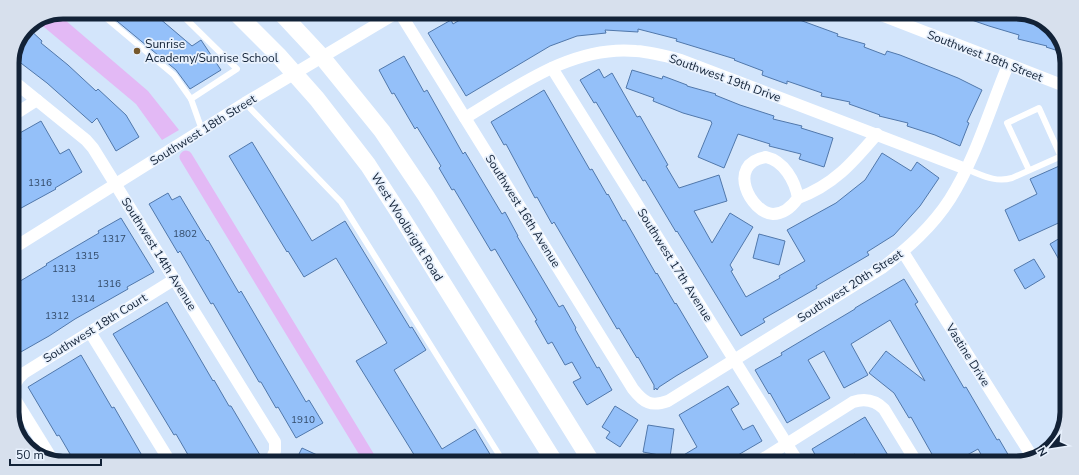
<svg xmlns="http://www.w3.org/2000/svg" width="1079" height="475" viewBox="0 0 1079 475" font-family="'Nunito Sans',sans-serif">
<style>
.water{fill:#e3b9f5}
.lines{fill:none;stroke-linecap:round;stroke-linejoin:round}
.canal{stroke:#e3b9f5;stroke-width:13}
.building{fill:#94c0f9;stroke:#5178ab}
.service{stroke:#fff;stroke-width:6}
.minor{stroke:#fff;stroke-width:12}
.secondary{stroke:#fff;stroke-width:17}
.poi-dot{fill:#75582c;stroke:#e8f1fd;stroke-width:1.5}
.labels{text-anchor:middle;stroke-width:3.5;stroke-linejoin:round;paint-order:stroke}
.number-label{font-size:10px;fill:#324a68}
.poi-label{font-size:12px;fill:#122237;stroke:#e8f1fd;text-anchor:start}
.street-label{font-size:12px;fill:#122237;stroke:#e8f1fd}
.rim{fill:none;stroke:#122237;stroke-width:5}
</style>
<rect width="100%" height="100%" fill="#d3e5fb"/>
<path class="water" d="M58,14L148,91L179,130L162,140L136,104L38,22Z"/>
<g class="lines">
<path class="canal" d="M186,157L370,460"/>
</g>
<g class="building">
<path d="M106,12H152L192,46L201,40L221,70L190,89L176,70Z"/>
<path d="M470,14L786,15L838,34L837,36L865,44L864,47L885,55L887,51L900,55L958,78L982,90L967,122L969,123L960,146L935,135L907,126L908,123L879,116L880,115L849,104L850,102L821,96L822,93L787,81V84L762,75L763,71L734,60L735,59L676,41L677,39L638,29V32L605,30L606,33L577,36L550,46L466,96L428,33L451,20L453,24Z"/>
<path d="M964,16H1036L1058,34L1065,53L1046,47L1047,46L1018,39L1019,35L989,26L963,17Z"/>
<path d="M27,27L42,41L41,43L68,65L96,91L98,89L126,115L139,137L116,151L97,118L92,123L47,83L13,57Z"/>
<path d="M404,56L424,92L427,90L463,154L465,152L502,214L505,212L518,236H517L559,307L563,305L576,328L575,329L597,368L599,367L612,390L587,405L573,382L581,378L572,362L565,365L552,342L548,344L535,321L537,320L495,249L491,251L454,189L452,190L439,168L441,166L417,127L415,129L394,93L392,94L379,70Z"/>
<path d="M599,69L604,78L612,73L637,117L640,116L668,165L666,166L679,188L719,175L727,201L694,211L712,243L730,213L753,227L730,265L733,270L731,271L746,297L780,278L779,276L805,261L787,230L836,203L865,180L882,153L911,171L917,162L939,178L920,206L894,235L867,252L869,255L816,286L817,288L763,319L765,322L741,336L677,231L676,232L645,180L643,181L596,102L594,103L580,80Z"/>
<path d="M632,70L662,79L663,76L687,85V86L716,94L715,95L740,105L774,116L773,119L802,126L801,128L833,138L824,167L799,159L801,154L769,146L770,144L738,134L724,168L698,157L712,123L711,122V121L683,113L653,101L654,98L626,88Z"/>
<path d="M544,90L590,170L592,169L607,195L608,194L623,221L625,220L656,274L657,273L675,304L676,303L708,357L676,376L659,387L657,390L656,388L654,390V385L638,357L637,358L619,328L617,329L554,222L552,224L537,197L535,198L506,144L504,145L491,122Z"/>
<path d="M41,121L60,154L69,149L82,172L55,188L56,189L12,213V144L21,139L18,134Z"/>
<path d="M252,142L312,241L345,221L410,328L412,327L426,350L394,370L442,449L475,429L494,461H418L356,361L387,343L336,258L304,277L288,251L287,252L229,156Z"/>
<path d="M1066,163L1065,220L1019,241L1005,210L1037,194L1030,179Z"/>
<path d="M168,193L172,200L180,196L207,241L208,240L239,293L241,291L306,402L309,400L323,423L296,438L278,407L276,408L261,382H259L213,303L211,304L180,251L178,253L149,204Z"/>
<path d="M121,218L154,272L127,287L128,289L75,319L49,336L12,357V286L47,265L46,264L99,233L98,231Z"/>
<path d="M759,234L785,241L779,265L753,258Z"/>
<path d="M1065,235V270L1050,244Z"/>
<path d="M1034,259L1045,277L1025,289L1014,270Z"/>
<path d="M904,279L918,302L915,304L964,388L966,387L997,440L999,439L1013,463H986L978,449L960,459L963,463H937L911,417L909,418L894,393L869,373L886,351L925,381L890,320L851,344L868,375L844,388L824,351L808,360L830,398L787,423L770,393L769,394L755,370L782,355L781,353L855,309V308Z"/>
<path d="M167,302L213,381L214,380L229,406H231L260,455L252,460H191L176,434L174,435L113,334Z"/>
<path d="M81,355L112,408L114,407L144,459H73L59,435L57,436L28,387Z"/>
<path d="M728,386L739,404L731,409L743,430L753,425L762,441L726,462H672L697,447L679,415Z"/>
<path d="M615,406L638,420L620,447L606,438L610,432L602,427Z"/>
<path d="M865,417L892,462H860L855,454L841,462H819L812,449Z"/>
<path d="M648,425L674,429L670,457L643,452Z"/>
<path d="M302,448L328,460H296Z"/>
</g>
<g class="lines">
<g class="service">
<path d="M99,12L174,75L191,99"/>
<path d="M179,12L237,69L191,99L202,130"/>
<path d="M245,103L341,202L503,461"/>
<path d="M966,169C982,175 995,183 1012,178L1066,154"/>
<path d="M1029,170L1007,123L1039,108L1061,157"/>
</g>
<g class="minor">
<path d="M400,13L633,389C644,403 651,407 668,401L882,268C908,248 932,227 950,199C975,160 990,108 1008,65"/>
<path d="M881,15L1067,87"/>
<path d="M552,68L798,462"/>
<path d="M12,80L86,140L93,148L275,442V451L271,460"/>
<path d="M12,116L37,100"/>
<path d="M465,118C517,87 572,45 636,51C651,52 666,56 681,60L966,169"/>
<path d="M766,157C784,161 795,181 798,198C793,205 784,214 773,214C751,213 725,164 766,157Z"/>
<path d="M798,198C834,185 853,162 877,134"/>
<path d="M12,249L245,103L396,13"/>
<path d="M903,252L1033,458"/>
<path d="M90,332L169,460"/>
<path d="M52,459L13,396C13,386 16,380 24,373L175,279"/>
<path d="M758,462L853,402C865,398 875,400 884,409L917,463"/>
</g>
<g class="secondary">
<path d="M236,13L278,55L317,99L368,165L399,213L554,461"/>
<path d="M281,13L322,57L382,131L426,196L591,461"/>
</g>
</g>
<circle class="poi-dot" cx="137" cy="51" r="4"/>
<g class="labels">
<g class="number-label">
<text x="40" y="186">1316</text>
<text x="185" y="237">1802</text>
<text x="114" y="242">1317</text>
<text x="87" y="259">1315</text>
<text x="64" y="272">1313</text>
<text x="109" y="287">1316</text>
<text x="83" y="302">1314</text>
<text x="57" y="319">1312</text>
<text x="303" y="423">1910</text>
</g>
<g class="poi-label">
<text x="145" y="48">Sunrise<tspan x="145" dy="14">Academy/Sunrise School</tspan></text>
</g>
<g class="street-label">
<text transform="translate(985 56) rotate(21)" y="4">Southwest 18th Street</text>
<text transform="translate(725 78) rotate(20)" y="4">Southwest 19th Drive</text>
<text transform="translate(203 130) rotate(-32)" y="4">Southwest 18th Street</text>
<text transform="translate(523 211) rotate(58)" y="4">Southwest 16th Avenue</text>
<text transform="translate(407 227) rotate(58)" y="4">West Woolbright Road</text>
<text transform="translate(159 254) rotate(58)" y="4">Southwest 14th Avenue</text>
<text transform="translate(675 265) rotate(58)" y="4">Southwest 17th Avenue</text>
<text transform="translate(850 286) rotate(-33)" y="4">Southwest 20th Street</text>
<text transform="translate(95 328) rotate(-32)" y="4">Southwest 18th Court</text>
<text transform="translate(968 355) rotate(58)" y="4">Vastine Drive</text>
</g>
</g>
<path d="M0 0H1079V475H0ZM63 19H1016A44 44 0 0 1 1060 63V412A44 44 0 0 1 1016 456H63A44 44 0 0 1 19 412V63A44 44 0 0 1 63 19Z" fill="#d7e0ed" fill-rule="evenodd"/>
<path class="rim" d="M63 19H1016A44 44 0 0 1 1060 63V412A44 44 0 0 1 1016 456H63A44 44 0 0 1 19 412V63A44 44 0 0 1 63 19Z"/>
<g transform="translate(1051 447) rotate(240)" stroke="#e8f1fd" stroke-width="3" paint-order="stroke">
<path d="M0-3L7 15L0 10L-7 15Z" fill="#122237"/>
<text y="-6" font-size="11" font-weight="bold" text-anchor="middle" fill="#122237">N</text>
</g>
<path d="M10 459v6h91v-6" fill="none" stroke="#122237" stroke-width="2"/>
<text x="16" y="459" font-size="12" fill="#122237" stroke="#e8f1fd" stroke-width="3" paint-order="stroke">50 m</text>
</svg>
